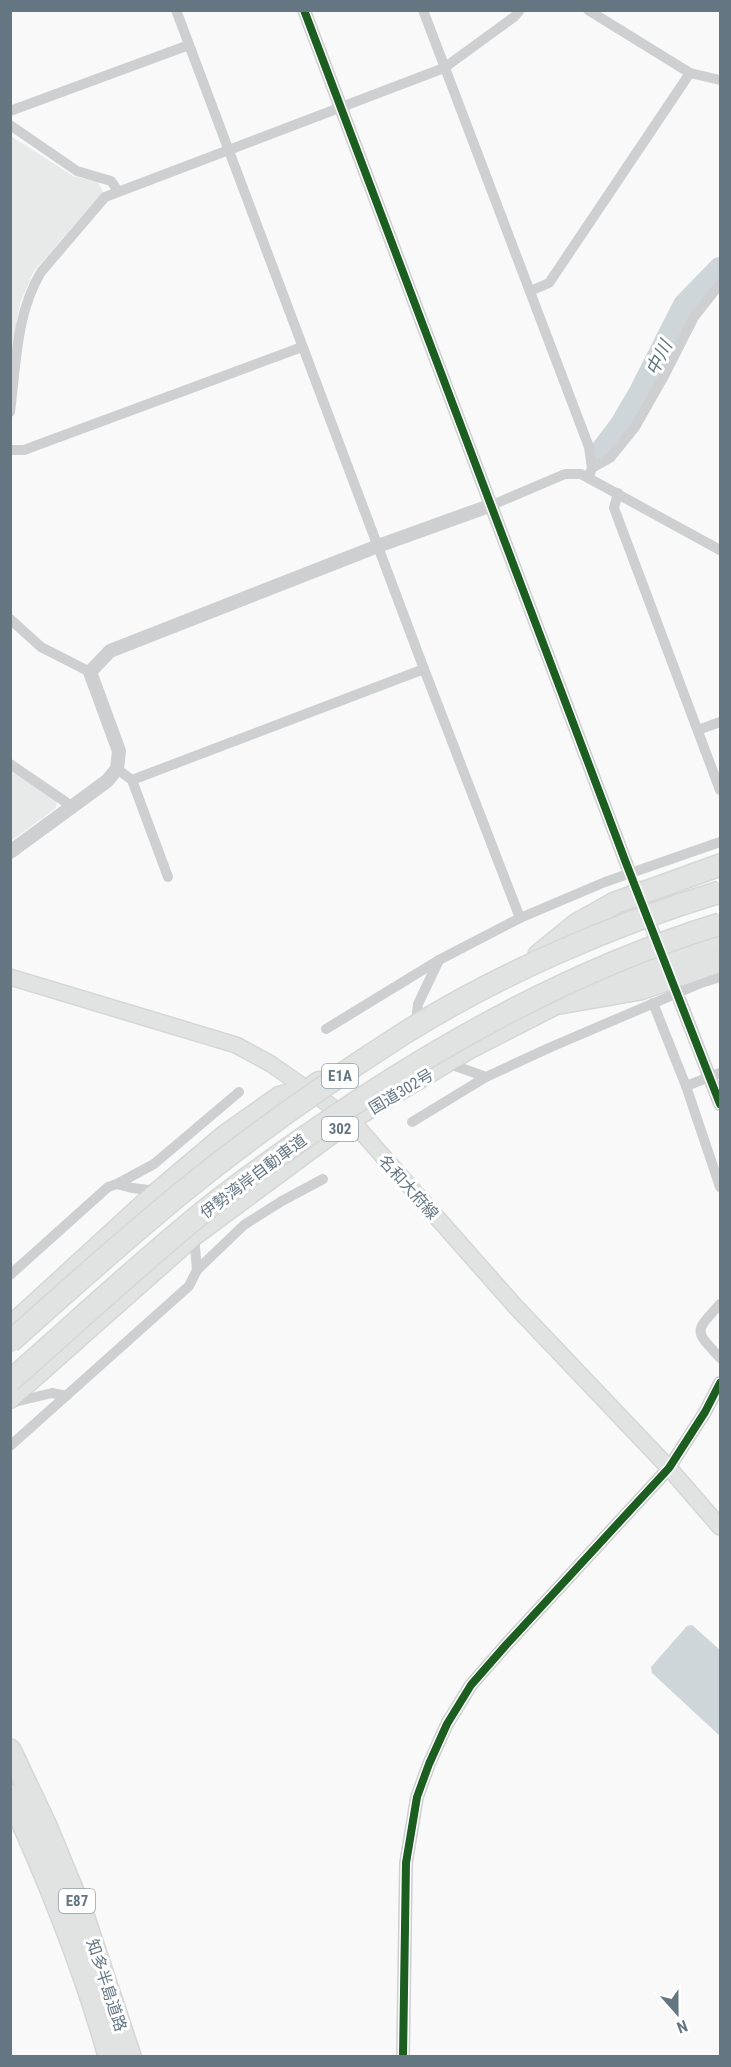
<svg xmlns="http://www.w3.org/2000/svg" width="731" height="2067" viewBox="0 0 731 2067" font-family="'Roboto Condensed','Noto Sans JP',sans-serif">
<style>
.built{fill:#e8e9e9}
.water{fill:#ced6d9}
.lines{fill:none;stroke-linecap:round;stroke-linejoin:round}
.river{stroke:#ced6d9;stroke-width:24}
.tertiary-tunnel{stroke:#d4d8dc;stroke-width:14;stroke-dasharray:14 7;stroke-linecap:butt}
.secondary-casing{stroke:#d5d6d7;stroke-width:18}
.trunk-casing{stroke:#d5d6d6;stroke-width:21}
.motorway-casing{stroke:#d5d6d6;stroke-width:24}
.minor{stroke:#cecfd0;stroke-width:10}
.tertiary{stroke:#cecfd0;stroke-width:14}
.secondary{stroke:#e1e2e2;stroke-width:15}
.trunk{stroke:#e1e2e2;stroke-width:18}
.motorway{stroke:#e1e2e2;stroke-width:21}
.motorway-bridge-casing{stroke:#d5d6d6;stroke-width:24;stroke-linecap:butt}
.minor-bridge{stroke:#cecfd0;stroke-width:10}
.motorway-bridge{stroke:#e1e2e2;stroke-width:21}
.cycleway-casing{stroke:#fff;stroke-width:11}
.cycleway{stroke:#1b5e20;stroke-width:8}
.labels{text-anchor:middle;stroke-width:6;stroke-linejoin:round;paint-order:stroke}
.shield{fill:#fff;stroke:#939fa8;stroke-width:1.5}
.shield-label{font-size:15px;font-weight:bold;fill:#657683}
.street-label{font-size:16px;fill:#657683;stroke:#fff}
.water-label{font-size:18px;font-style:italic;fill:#60757c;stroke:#fff}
</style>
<rect width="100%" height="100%" fill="#f9f9f9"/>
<g class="built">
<path d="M11,136L73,176L98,182L103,192L34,271L20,303L11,363Z"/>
<path d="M10,771L57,801L56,808L11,841Z"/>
</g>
<path class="water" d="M692,1625L720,1650V1736L652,1673L651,1667L687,1626Z"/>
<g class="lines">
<path class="river" d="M602,451L621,426L641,392L685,305L720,269"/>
<path class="tertiary-tunnel" d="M626,863L661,952"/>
<g class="secondary-casing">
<path id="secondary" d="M10,977L236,1045L271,1064L351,1120L515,1306L669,1468L720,1527"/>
</g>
<g class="trunk-casing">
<g id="trunk">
<path d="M10,1326L153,1195L224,1135L279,1096L307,1089L319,1081"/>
<path d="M10,1399L194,1236L351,1120L470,1049L560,1003L720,940"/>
</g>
</g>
<g class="motorway-casing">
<g id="motorway">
<path d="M539,955L576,925L615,903L720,865"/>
<path d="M560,1003L640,989L720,961"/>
<path d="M10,1750L46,1826L84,1918L130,2056"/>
<path d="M10,1795C49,1880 84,1966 109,2056"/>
</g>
</g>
<g class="minor">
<path d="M176,10L424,669L520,918"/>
<path d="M423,10L589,447L592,468L589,476"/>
<path d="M588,10L690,73L720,80"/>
<path d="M10,111L189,45"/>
<path d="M10,125L77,171L111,181L118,191"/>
<path d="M530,291L549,283L690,73"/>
<path d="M10,412C16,366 16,313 41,272L105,197L444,68L514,17L520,10"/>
<path d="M10,450H24L302,347"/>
<path d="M592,468L610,458L635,427L664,376L694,317L720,284"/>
<path d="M618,493L614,508L720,790"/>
<path d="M492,505L565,474H581L720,550"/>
<path d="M10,619L41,647L90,672"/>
<path d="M698,730L720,722"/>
<path d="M10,764L73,807"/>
<path d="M117,769L132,780L168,877"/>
<path d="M132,780L424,669"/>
<path d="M653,1003L686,1086L720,1187"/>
<path d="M416,1021L418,1004L439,960L520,918L605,882L720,842"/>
<path d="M326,1029L439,960"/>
<path d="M447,1063L486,1077L551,1047L701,983L720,977"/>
<path d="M412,1122L486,1077"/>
<path d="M117,1184L154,1164L239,1092"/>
<path d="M197,1270L244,1225L282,1201L323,1179"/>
<path d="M10,1275L108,1187L117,1184L132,1188L158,1191"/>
<path d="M720,1304C694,1333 694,1329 720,1358"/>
<path d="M10,1403L52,1393L66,1396"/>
<path d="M10,1446L189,1286L197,1270L194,1236"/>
</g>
<g class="tertiary">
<path d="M304,10L626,863"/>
<path d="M10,852L107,781L117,769L119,751L90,672L110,651L378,546L492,505"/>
<path d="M680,1001L720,1104"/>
<path d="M403,2056L406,1863L417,1797L429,1764L447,1724L471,1685L506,1645L669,1468L705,1412L720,1383"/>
</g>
<use href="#secondary" class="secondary"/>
<use href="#trunk" class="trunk"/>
<use href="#motorway" class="motorway"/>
<g class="motorway-bridge-casing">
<g id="motorway-bridge">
<path d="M10,1342C68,1290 125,1239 185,1190C254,1134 328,1082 403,1034C497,975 613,924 720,892"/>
<path d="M10,1381C76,1323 140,1263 208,1208C241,1182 276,1157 311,1133C437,1045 573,969 720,924"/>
</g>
</g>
<path class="minor-bridge" d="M686,1086L720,1073"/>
<use href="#motorway-bridge" class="motorway-bridge"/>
<g class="cycleway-casing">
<g id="cycleway">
<path d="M304,10L626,863L720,1104"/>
<path d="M403,2056L406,1863L417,1797L429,1764L447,1724L471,1685L506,1645L669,1468L705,1412L720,1383"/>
</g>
</g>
<use href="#cycleway" class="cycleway"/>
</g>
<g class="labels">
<g class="shield">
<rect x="322" y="1064" width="36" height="24" rx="4.5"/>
<rect x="322" y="1117" width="36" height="24" rx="4.5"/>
<rect x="59" y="1889" width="36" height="24" rx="4.5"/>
</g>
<g class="shield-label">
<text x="340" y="1081">E1A</text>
<text x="340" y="1134">302</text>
<text x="77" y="1906">E87</text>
</g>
<g class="street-label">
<text transform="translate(401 1091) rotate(-31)" y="6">国道302号</text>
<text transform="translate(253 1176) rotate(-37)" y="6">伊勢湾岸自動車道</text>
<text transform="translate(409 1187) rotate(48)" y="6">名和大府線</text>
<text transform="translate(107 1985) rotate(72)" y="6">知多半島道路</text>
</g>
<g class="water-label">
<text transform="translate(659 358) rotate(-63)" y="6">中川</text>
</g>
</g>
<rect width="731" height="2067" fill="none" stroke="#657683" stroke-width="24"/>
<g transform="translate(677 2013) rotate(159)" stroke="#ffffff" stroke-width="4.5" paint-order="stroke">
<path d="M0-4.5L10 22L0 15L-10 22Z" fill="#657683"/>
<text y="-9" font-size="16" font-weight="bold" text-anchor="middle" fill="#657683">N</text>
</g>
</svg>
